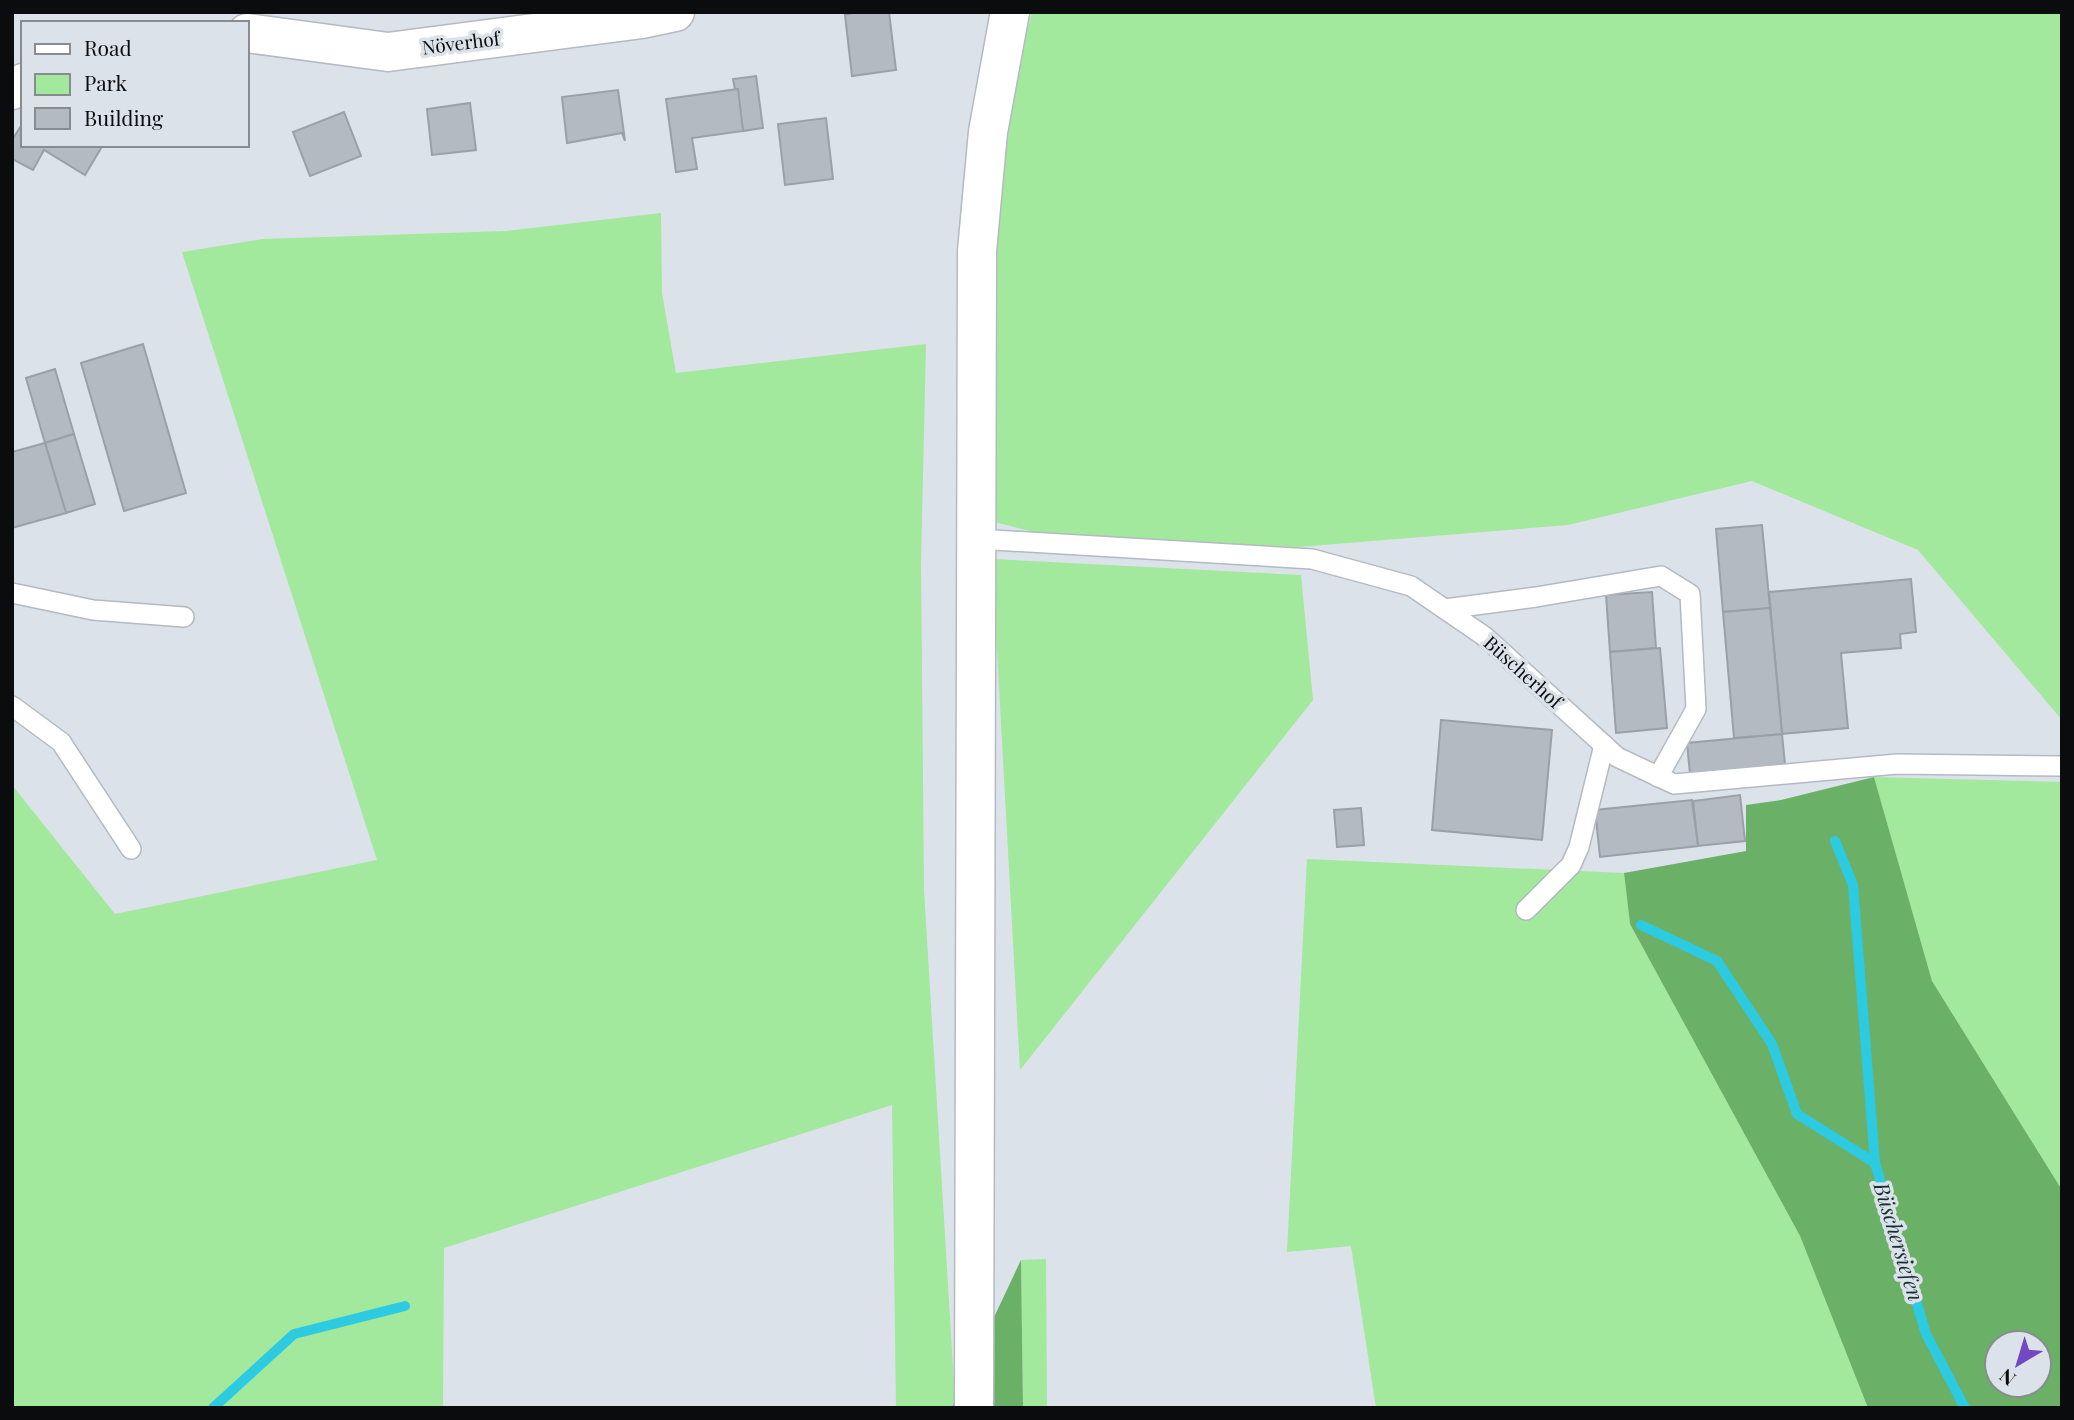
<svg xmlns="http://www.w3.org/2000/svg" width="2074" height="1420" viewBox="0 0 2074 1420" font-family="'Playfair Display',serif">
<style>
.green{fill:#a2e89d}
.forest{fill:#6bb067;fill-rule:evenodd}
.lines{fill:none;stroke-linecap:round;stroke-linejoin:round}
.stream{stroke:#2dcbe1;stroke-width:10}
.building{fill:#b4bac1;stroke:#9aa0a7;stroke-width:2}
.service-casing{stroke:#b4bac1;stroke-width:22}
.minor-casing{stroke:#b4bac1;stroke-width:41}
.secondary-casing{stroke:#b4bac1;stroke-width:41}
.service{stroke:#fff;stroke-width:19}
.minor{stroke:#fff;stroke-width:38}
.secondary{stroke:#fff;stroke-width:38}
.labels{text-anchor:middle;stroke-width:7;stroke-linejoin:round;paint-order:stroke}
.street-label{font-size:19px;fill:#0a0c0e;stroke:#dce2e9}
.water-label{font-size:21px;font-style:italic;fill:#183035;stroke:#dce2e9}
</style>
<rect width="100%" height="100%" fill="#dce2e9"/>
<g class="green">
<path d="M1032,12H2062V720L1918,550L1752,481L1568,525L1298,547L1052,537L995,522L989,365L1003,121Z"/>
<path d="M661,213L662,293L676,373L926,344L921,562L924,890L955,1400L952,1408H896L892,1105L444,1248L443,1408H12V785L115,914L377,860L182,252L263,239L506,231Z"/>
<path d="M992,559L1301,575L1313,700L1020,1070Z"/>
<path d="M1874,777L2062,782V1190L1932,981Z"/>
<path d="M1307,859L1624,873L1630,924L1800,1236L1868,1408H1376L1351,1246L1287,1252Z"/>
<path d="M1046,1259L1047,1408H1023L1021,1260Z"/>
</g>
<g class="forest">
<path d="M1874,777L1932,981L2062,1190V1408H1868L1800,1236L1630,924L1624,873L1746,851V805L1781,800ZM1997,1343H2039V1385H1997Z"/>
<path d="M1021,1260L1023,1408H952L955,1400Z"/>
</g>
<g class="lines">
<g class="stream">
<path d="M1835,841L1853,885L1875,1163"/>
<path d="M1641,925L1717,961L1772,1044L1797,1114L1875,1163L1926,1334L1965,1408"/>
<path d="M213,1408L294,1334L405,1306"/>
</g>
</g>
<g class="building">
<path d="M856,12H889L896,70L852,76L845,15Z"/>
<path d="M756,76L763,128L743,131L733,79Z"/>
<path d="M738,89L743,131L692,138L697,169L676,172L666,99Z"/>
<path d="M618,90L625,141L622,133L567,143L562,97Z"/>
<path d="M470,103L476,150L432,155L427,109Z"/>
<path d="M344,112L361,156L310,176L293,132Z"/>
<path d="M826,118L833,179L785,185L778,124Z"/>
<path d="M23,123V145H103L85,175L44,150L33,170L12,159V140Z"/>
<path d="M143,344L186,493L124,511L81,363Z"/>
<path d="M55,369L74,434L45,443L26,378Z"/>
<path d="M74,434L95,504L66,513L45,443Z"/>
<path d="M45,443L66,513L12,528V452Z"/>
<path d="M1762,525L1770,608L1723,612L1716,529Z"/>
<path d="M1911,579L1916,632L1900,634L1901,648L1841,653L1848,728L1782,734L1769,592Z"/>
<path d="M1652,592L1656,648L1610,652L1606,595Z"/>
<path d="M1770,608L1782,734L1734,738L1723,612Z"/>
<path d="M1660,648L1667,728L1616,733L1610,652Z"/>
<path d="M1441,720L1552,730L1542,840L1432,830Z"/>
<path d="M1782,734L1785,764L1690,774L1687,743Z"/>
<path d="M1740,795L1745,841L1698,846L1693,801Z"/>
<path d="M1692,800L1698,846L1600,857L1595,810Z"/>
<path d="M1361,808L1364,845L1337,847L1334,810Z"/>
</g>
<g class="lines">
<g class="service-casing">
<g id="service">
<path d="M978,539L1312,559L1411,586L1484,636L1617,757L1674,784L1897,764L2062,766"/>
<path d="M12,593L93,610L184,617"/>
<path d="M1445,609L1536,597L1661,576L1690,594L1696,709L1658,777"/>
<path d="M12,706L61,742L131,849"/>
<path d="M1526,910L1571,865L1579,847L1604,745"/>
</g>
</g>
<g class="minor-casing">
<g id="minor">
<path d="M247,33L388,52L642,19L675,12"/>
<path d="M12,90L23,83"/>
</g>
</g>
<g class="secondary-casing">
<path id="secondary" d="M974,1408L977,251L988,132L1010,12"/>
</g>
<use href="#service" class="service"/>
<use href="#minor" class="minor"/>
<use href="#secondary" class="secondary"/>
</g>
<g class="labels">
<g class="street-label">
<text transform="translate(461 43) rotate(-7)" y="7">Növerhof</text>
<text transform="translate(1523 672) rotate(42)" y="7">Büscherhof</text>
</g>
<g class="water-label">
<text transform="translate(1898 1242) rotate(73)" y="7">Büschersiefen</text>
</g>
</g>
<rect width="2074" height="1420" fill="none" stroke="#0a0c0e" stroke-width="28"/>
<rect x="21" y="21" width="228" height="126" fill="#dce2e9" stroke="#888c91" stroke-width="2"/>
<rect x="35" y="44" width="35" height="10" fill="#ffffff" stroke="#888c91" stroke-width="2"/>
<text x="84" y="56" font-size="21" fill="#0a0c0e">Road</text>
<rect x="35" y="74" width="35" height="21" fill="#a2e89d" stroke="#888c91" stroke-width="2"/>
<text x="84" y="91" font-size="21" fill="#0a0c0e">Park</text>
<rect x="35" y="108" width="35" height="21" fill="#b4bac1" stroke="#888c91" stroke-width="2"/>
<text x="84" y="126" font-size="21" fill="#0a0c0e">Building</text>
<g transform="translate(2018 1364) rotate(218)"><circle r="33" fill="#dce2e9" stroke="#888c91" stroke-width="2"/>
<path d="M0-5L12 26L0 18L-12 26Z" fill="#7249c2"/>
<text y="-10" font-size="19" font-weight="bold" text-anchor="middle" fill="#0a0c0e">N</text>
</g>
</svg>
